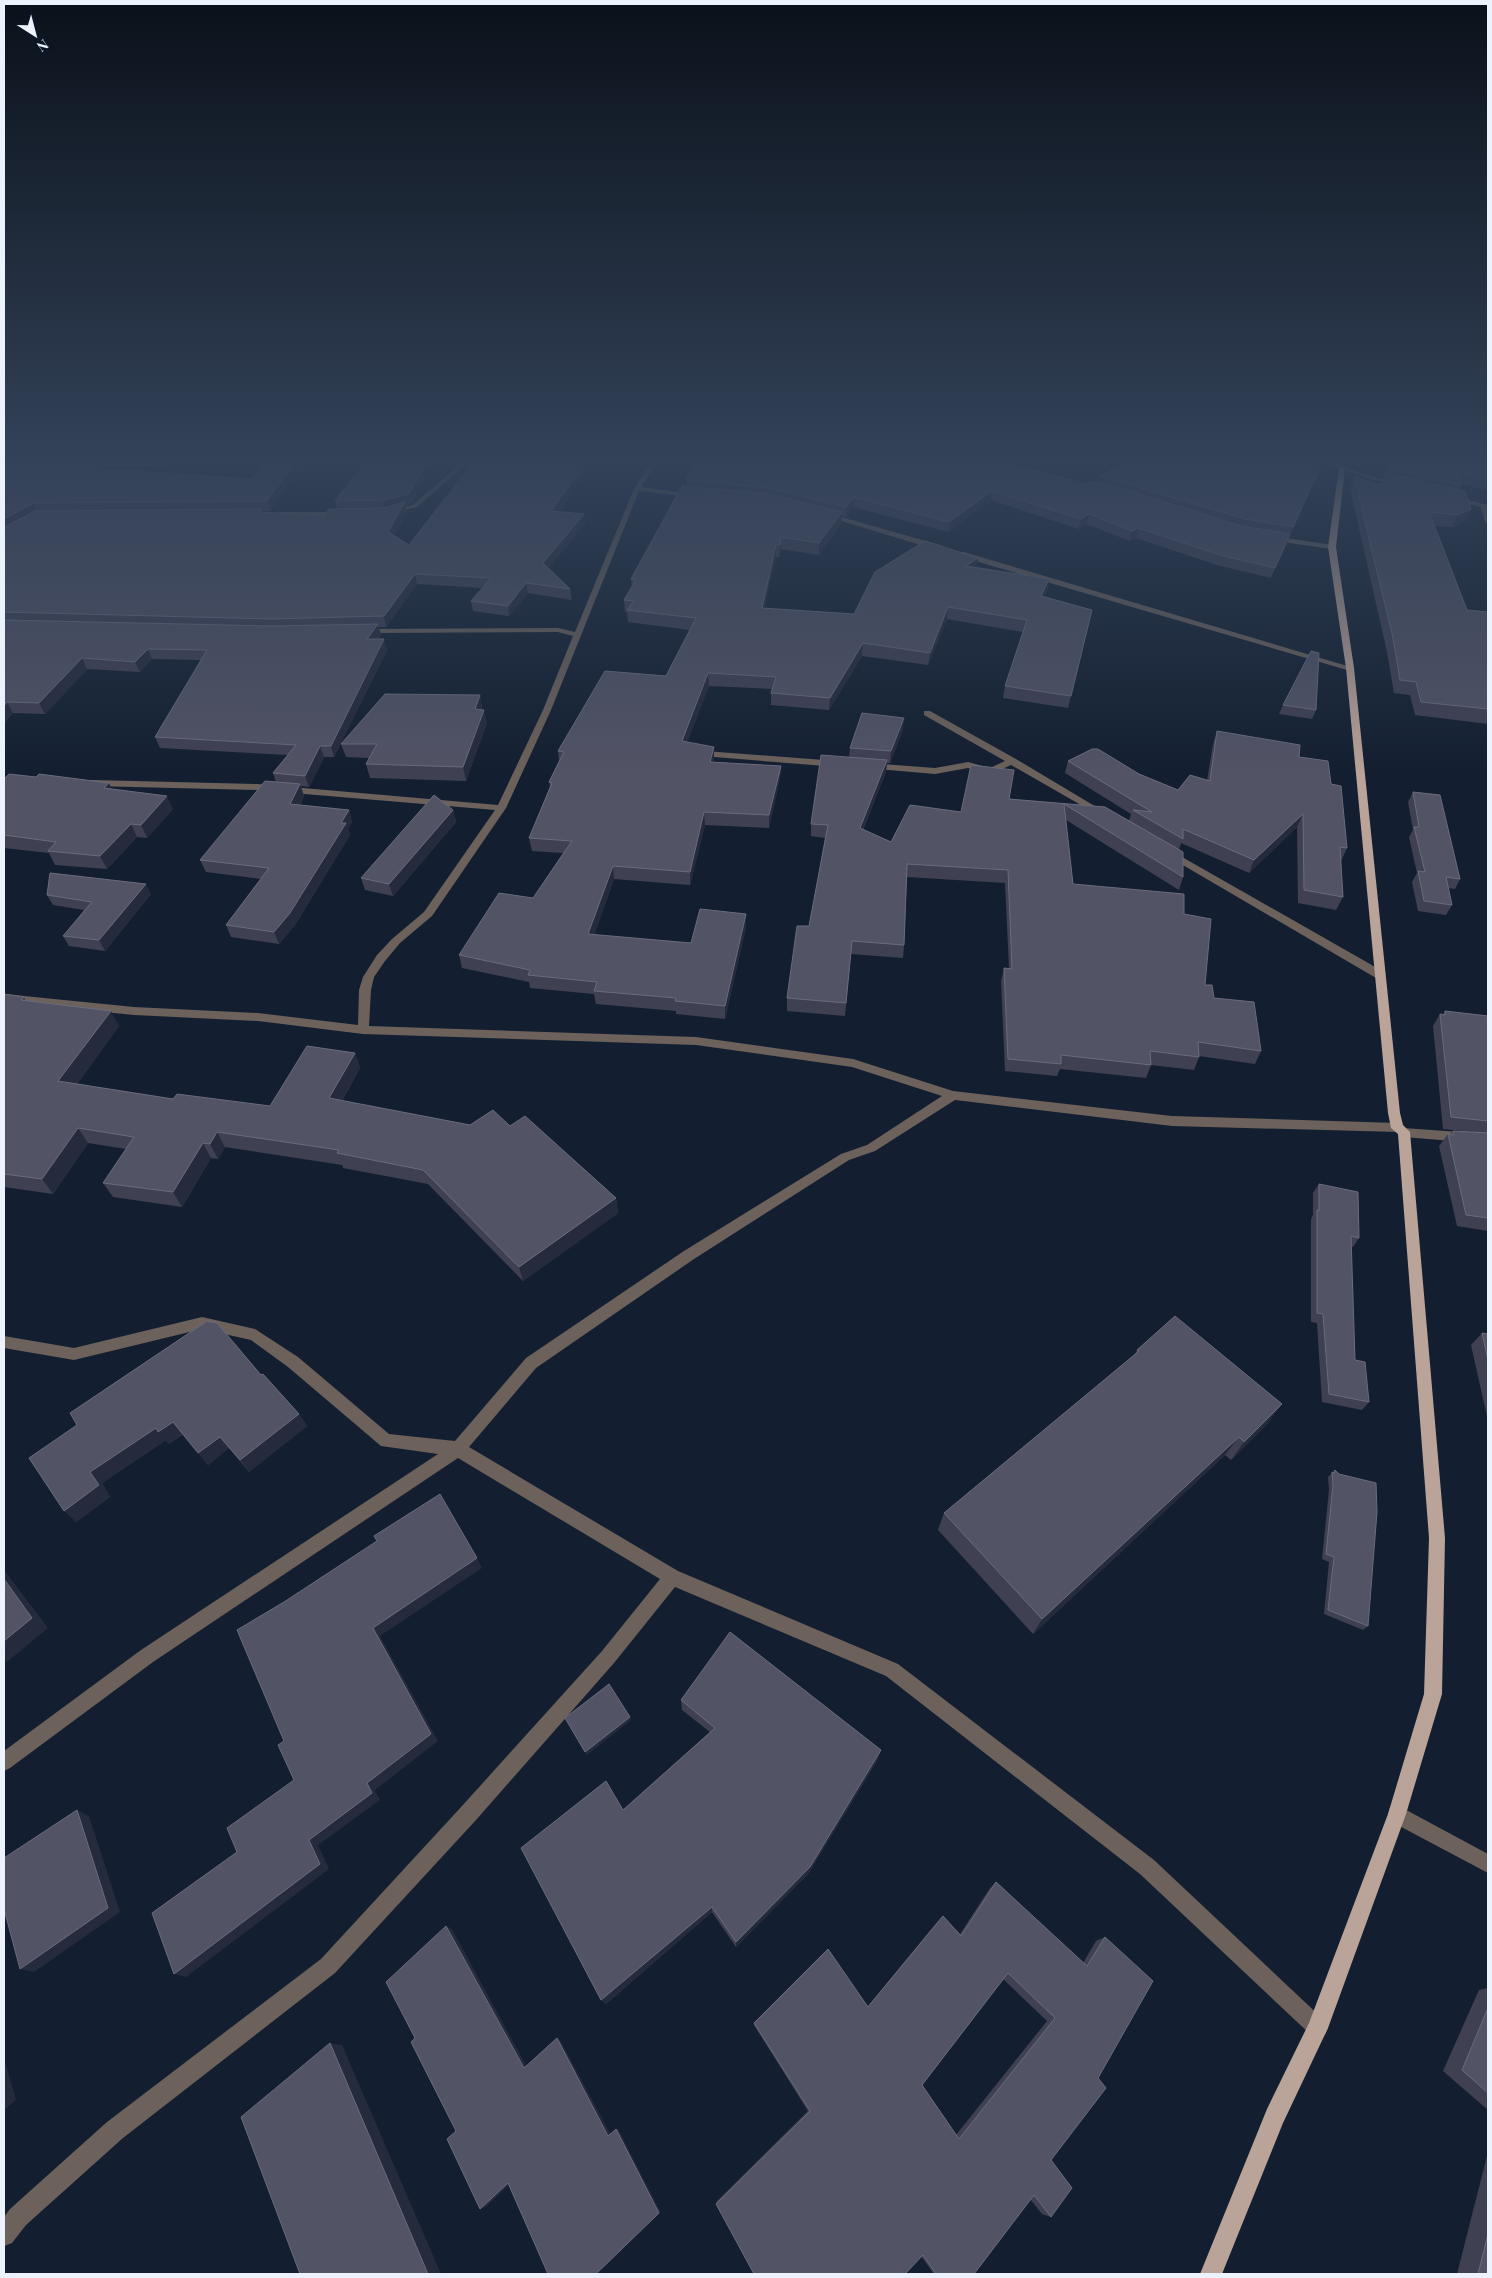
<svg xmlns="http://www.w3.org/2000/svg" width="1492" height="2278" viewBox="0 0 1492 2278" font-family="'Playfair Display',serif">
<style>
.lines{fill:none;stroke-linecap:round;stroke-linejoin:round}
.minor{fill:#6c615b;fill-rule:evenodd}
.major{fill:#baa398;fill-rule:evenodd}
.wall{fill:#404053;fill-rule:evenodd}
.shaded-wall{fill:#262a3d}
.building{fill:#525365;stroke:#6a6c7d;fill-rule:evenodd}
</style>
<rect width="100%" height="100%" fill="#131f30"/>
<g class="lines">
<g class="minor">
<path d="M187,456H195L174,464L153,466L4,468V464L153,462L173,460Z"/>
<path d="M469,456H475L417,507L387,514V512L413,505Z"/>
<path d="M655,456H661L641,487L697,495L694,497L639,491L551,710L506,808L432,916L400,943L385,961L374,977L371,990L369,1026L696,1037L853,1059L953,1091L1172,1116L1397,1123L1403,1128L1488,1134V1144L1404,1137L1398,1132L1172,1126L955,1100L875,1151L849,1160L694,1259L536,1368L469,1447L678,1571L898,1664L1154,1860L1325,2021L1328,2028L1325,2035L1318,2038L1311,2035L1140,1874L886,1676L675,1587L614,1663L476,1820L335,1973L123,2138L26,2225L12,2243L4,2246V2217L10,2209L107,2122L321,1959L462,1806L602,1651L660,1579L458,1458L153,1662L10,1768L4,1771V1751L141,1650L438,1454L381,1446L288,1367L251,1340L202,1329L74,1360L4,1348V1336L74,1348L202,1317L255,1329L298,1357L389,1434L455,1441L526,1358L684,1251L841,1154L867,1145L942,1096L852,1067L696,1045L363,1034L258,1021L134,1015L4,1002V994L134,1007L258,1013L358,1025L359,990L363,977L377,955L392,939L424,912L495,810L257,790L92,786L87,783L92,780L257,784L498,805L543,710L573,636L558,632L364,633L360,631L364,629L558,628L575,632L634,489Z"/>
<path d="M1316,456H1323L1344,467L1401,486L1396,487L1340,469Z"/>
<path d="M1454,497L1488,505V524L1485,522L1481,507L1452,500L1451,499Z"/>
<path d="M279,512H342L345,514L342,516L277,515L276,514Z"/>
<path d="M827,513L940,545L941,547L934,549L825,516V514Z"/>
<path d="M1272,536L1332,545L1336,547L1332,549L1269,540L1268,538Z"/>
<path d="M958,552H964L1354,668L1347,670L958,556Z"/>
<path d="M924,711H930L1016,759L1108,814L1103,817L1100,816L1011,765L991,774L968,768L935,774L866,768V764L869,763L935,768L968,762L990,768L1005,761L924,715Z"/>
<path d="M705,751L837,761L842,764L837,767L702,756V752Z"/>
<path d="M1168,849L1384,972L1386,975L1380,979L1376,978L1164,854V850Z"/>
<path d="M1397,1805L1488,1854V1873L1390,1821L1388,1814L1390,1807Z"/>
</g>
<path class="major" d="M1342,466L1345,468L1336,547L1354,668L1400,1113L1403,1125L1410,1132L1445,1538L1442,1694L1406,1814L1328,2028L1283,2123L1222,2274H1200L1267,2109L1309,2023L1388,1814L1424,1694L1429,1538L1398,1134L1391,1128L1388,1113L1346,668L1328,547L1339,468Z"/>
</g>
<g class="wall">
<path d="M4,456H87L51,462H40L42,466L252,479L272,456H438L411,503L405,505L407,512L394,535L409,545L478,456H642L635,465L594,460L559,512L585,524L548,568L570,589L572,600L528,593L509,616L473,611L471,601L483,588L417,584L386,627H379L381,635L378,639L387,650L334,757H324L309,787L301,786L304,796L300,805L349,810L352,822L348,829L350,835L295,925L279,944L231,937L226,925L261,879L206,872L200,860L276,782L273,773L288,755L160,748L155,737L201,660L152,659L140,672L87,669L45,714L13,713L4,723ZM316,457L366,460L335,501L337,508L324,516L262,512V511H270L297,472H304Z"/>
<path d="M701,456H1009L1002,461L1086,484L1099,483L1100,476L1139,456H1299L1296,458L1320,467L1317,476L1271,578L1217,565L1136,538L1130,541L1086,524L1079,529L991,500L948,532L853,507L846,517L842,516L841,523L819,555L781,549L779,557H776L764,608L854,614L978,558L976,567L1049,579L1047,591L1044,597L1092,610L1068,708L1003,698L1005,686L1023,632L947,619L928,665L862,656L829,710L771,705V693L773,689L709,686L687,742L714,760L713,762L781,766L780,778L769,828L705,825L690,885L614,879L594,935L691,943L746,927L725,1019L676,1014V1011L596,1004L594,994L530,988L529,982L462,968L459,955L533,898L563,853L532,851L529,838L550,787L549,782L559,761L558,751L666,676L690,630L628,622L627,612H625L624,600L632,587L631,579L686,486V480Z"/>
<path d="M1392,456H1488V490L1461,484V486L1460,490L1471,509L1466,521L1452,527L1435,526L1467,610L1488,612V724L1415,715L1410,695L1394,693L1387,652L1350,488L1354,476L1381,485Z"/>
<path d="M480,695L482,709L487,723L466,781L370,778L366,764L370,758L346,757L341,744Z"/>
<path d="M1283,705L1316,710L1312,719L1279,714Z"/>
<path d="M903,730L890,763H887L886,772L863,830L891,842L961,812L1009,799L1105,807L1129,821L1131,814L1065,773L1068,761L1139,774L1178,790L1207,781L1213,744L1217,731L1299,757L1331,784L1347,848L1341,861L1343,897L1336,910L1298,903L1297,827L1249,873L1181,843L1179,850L1183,877L1179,890L1066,820L1073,884L1184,914L1205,985L1214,998L1261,1051L1255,1064L1199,1056V1057L1194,1070L1151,1065L1146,1078L1060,1069L1057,1076L1005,1071L1001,981L1004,968H1009L1005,883L907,877L904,945L903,958L851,954L845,1016L787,1011V998L809,926L825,838L811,836V824L849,757L850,748Z"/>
<path d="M4,779L112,789L173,809L147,838L137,837L107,869L55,865L49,853L4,848Z"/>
<path d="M1413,792L1460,879L1455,889L1448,888L1452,905L1446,915L1418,911L1412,882L1417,873L1409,837L1413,830L1408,802Z"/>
<path d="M453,810L456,822L393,896L365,890L361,878Z"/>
<path d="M151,894L105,951L69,946L63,936L84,910L53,905L47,895Z"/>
<path d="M4,994L24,997L26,1001L119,1026L77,1084L173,1099L270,1106L355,1053L360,1068L342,1101L470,1125L510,1126L616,1198L618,1213L523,1281L428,1184L343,1168L342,1165L225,1147L218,1159L211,1158L182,1207L113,1197L103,1183L126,1149L88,1143L53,1194L4,1187Z"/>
<path d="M1445,1011L1488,1020V1231L1457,1226L1439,1146L1448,1134H1450L1453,1131L1475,1132L1443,1129L1433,1026L1440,1014L1443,1015Z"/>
<path d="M1319,1184L1359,1238L1353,1247L1351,1246L1355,1360L1369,1402L1362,1410L1322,1402L1317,1323L1311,1322V1219L1313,1215V1193Z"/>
<path d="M1482,1333L1488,1334V1421L1471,1345Z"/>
<path d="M1137,1350L1268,1423L1231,1460L1225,1455L1033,1634L938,1530L944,1513L1134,1356Z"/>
<path d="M261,1375L299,1414L307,1426L249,1472L229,1448L208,1465L183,1434L169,1444L166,1440L102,1483L110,1497L76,1522L29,1458Z"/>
<path d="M1335,1470L1368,1626L1363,1630L1324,1614L1329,1562L1322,1559L1329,1490L1328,1477Z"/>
<path d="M681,1700L878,1759L808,1874L736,1947L712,1912L606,2004L601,2000L623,1810L710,1732L682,1710Z"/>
<path d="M996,1882L1083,1963L1096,1941L1105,1937L1098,2078L1051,2160V2217L1042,2214L1030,2199L974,2274H934L921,2256L716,2204L717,2201L808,2111L754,2025V2023L868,2006L938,1921L943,1916L960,1934L990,1888ZM1003,1979L1047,2021L956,2135L922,2085Z"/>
<path d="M1488,1988V2110L1443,2071L1479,1990Z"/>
<path d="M1488,2152V2274H1457Z"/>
</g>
<g class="shaded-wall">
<path d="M48,456H87L51,462Z"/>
<path d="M307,456H316V457L304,472L302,463Z"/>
<path d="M431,456H438L411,503L405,505L407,512L390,542L384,500Z"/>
<path d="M590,456H594V460L552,521L551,511Z"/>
<path d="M634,456H642L635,465Z"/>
<path d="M1002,456H1009L1001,461Z"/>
<path d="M1290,456H1299L1286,466Z"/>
<path d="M295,463L297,472L270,511L267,501Z"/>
<path d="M1320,467L1317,476L1289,537L1293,527Z"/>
<path d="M992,491L991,500L948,532L949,522Z"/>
<path d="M854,497L853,507L846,517V507Z"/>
<path d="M34,503L38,513L4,531V519Z"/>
<path d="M1471,509L1466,521L1452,527L1457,515Z"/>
<path d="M842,512L841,523L819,555V543Z"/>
<path d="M584,514L585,524L544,573L543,563Z"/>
<path d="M1089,514L1086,524L1079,529L1081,519Z"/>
<path d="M1138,528L1136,538L1130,541L1132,531Z"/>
<path d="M1290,534L1287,544L1271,578L1275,568Z"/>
<path d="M781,537V549L779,557L780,545Z"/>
<path d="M776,545V557L761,620L762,608Z"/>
<path d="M978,558L976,570L966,566Z"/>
<path d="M415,574L417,584L386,627L384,616Z"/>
<path d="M1049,579L1047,591L1039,608L1041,596Z"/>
<path d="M526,583L528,593L509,616L508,606Z"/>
<path d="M948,607L947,619L928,665L930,653Z"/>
<path d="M378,624L381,635L370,649L367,639Z"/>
<path d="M384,639L387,650L334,757L331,746Z"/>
<path d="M863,643L862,656L829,710L830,698Z"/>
<path d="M148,649L152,659L140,672L135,662Z"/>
<path d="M82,658L87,669L45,714L39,703Z"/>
<path d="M708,673L709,686L683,754L682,741Z"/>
<path d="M480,695L482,709L478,723L475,709Z"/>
<path d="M7,702L13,713L4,723V706Z"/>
<path d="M484,710L487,723L466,781L463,767Z"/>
<path d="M904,718L903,730L890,763L891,751Z"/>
<path d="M320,746L324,757L309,787L305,776Z"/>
<path d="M714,747V760L710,775V762Z"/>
<path d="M887,760L886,772L858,841L860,828Z"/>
<path d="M781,766L780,778L769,828V815Z"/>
<path d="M109,783L115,796L104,788Z"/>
<path d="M300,784L304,796L294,816L290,804Z"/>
<path d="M167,796L173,809L147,838L141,825Z"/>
<path d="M349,810L352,822L348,829L350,835L295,925L279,944L274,932Z"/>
<path d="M453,810L456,822L393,896L389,884Z"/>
<path d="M704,812L705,825L690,885V872Z"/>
<path d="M1303,814L1297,827L1249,873L1254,860Z"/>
<path d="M131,824L137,837L107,869L100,856Z"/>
<path d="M613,866L614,879L590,947L588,934Z"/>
<path d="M146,884L151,894L105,951L99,940Z"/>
<path d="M746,914V927L725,1019V1006Z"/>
<path d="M111,1011L119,1026L68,1096L58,1081Z"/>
<path d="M355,1053L360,1068L335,1113L329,1098Z"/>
<path d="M78,1128L88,1143L53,1194L42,1179Z"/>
<path d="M217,1132L225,1147L218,1159L210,1144Z"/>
<path d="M203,1143L211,1158L182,1207L173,1192Z"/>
<path d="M616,1198L618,1213L523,1281L519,1267Z"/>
<path d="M1282,1404L1268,1423L1231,1460L1244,1442Z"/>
<path d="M299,1414L307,1426L249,1472L240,1460Z"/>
<path d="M173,1422L183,1433L169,1444L166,1440L102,1483L110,1497L76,1522L64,1511L90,1472L156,1428Z"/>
<path d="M220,1437L229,1448L208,1465L198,1453Z"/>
<path d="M1239,1437L1225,1455L1033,1634L1042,1619Z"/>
<path d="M477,1558L482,1568L380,1636L438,1741L375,1790L380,1800L318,1845L329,1869L186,1977L174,1974L367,1783L373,1628Z"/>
<path d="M4,1570L48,1628L7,1662L4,1660Z"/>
<path d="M630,1717L631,1720L587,1755L585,1752Z"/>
<path d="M881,1750L878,1759L808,1874L736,1947V1942Z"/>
<path d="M77,1810L89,1816L120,1912L34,1972L20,1969Z"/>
<path d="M712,1907V1912L606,2004L601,2000Z"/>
<path d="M446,1926L452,1929L528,2069L524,2068Z"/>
<path d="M557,2038L560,2040L611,2135L608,2136Z"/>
<path d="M330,2043L342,2045L441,2274H428Z"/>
<path d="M4,2058L16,2100L4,2110Z"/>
<path d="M616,2129H618L660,2211L659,2213Z"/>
<path d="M513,2181L486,2207L480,2209L508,2183Z"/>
</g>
<g class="building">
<path d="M272,456H307L302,463H295L267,501L34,503L4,519V460H40V465L252,479Z"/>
<path d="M370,456H431L409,494L384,500L335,501Z"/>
<path d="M478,456H590L551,511L584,514L543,563L570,589L526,583L508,606L471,601L491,578L415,574L384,616L271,619L4,612V527L35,511L261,509L259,512L324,516L329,509L384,508L405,502L388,532L409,545Z"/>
<path d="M701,456H993L996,457L993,459L1086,484L1092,481L1113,486L1241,526L1290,534L1275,568L1220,555L1138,528L1132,531L1089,514L1081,519L992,491L949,522L854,497L846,507L769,488L686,480L698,459Z"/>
<path d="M1139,456H1290H1289L1320,467L1293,527L1245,519L1100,476Z"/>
<path d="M1392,456H1488V480L1457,473L1461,486L1388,468Z"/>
<path d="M1386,473L1465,491L1471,509L1457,515L1429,512L1467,610L1488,612V709L1421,702L1416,682L1400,680L1393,638L1354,476L1381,485Z"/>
<path d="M682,486L768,494L842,512L819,543L781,537L780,545H776L762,608L854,614L875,572L925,541L978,558L966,566L1049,579L1041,596L1092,610L1071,696L1005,686L1027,620L948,607L930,653L863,643L830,698L771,693L776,677L708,673L682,741L714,747L710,762L781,766L769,815L704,812L690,872L613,866L588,934L691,943L700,909L746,914L725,1006L675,1001L676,998L594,991L597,982L528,975L530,970L459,955L499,893L533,898L572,841L529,838L552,783L549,782L564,752L558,751L605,671L666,676L696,618L627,610L634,601L624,600L636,580L631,579Z"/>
<path d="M4,620L271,626L378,624L367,639H384L331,746H320L305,776L273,773L296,745L155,737L207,650L148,649L135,662L82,658L39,703L7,702L4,706Z"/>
<path d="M1311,651L1319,653L1316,710L1283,705Z"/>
<path d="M385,694L480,695L475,709L484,710L463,767L366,764L377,744H341Z"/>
<path d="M862,713L904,718L891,751L850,748Z"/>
<path d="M1217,731L1300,745L1299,757L1328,761L1331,784L1341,786L1347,848L1340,847L1343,897L1304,890L1303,814L1254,860L1183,829V839L1133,810L1152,812L1068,761L1092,749H1098L1139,774L1178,790L1190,775L1210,781Z"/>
<path d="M821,755L887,760L860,828L891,842L910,805L961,812L971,765L1014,770L1009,799L1105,807L1183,852V877L1064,804L1073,884L1184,894V914L1211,919L1205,985H1212L1214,998L1254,1002L1261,1051L1198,1042L1199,1057L1150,1051L1151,1065L1061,1055V1064L1008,1059L1004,968L1012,969L1008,870L907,864L904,945L852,941L846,1003L787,998L797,926H809L828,825L811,824Z"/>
<path d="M9,774L36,777L39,774L109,783L104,788L167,796L141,825L131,824L100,856L48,851L56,842L4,835V779Z"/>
<path d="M265,781L300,784L290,804L349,810L341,823H346L290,913L274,932L226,925L269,868L200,860Z"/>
<path d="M1413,792L1440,795L1460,879L1446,877L1452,905L1424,901L1418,871L1425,872L1414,827H1419Z"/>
<path d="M434,795L453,810L389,884L361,878Z"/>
<path d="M50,873L146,884L99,940L63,936L92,902L47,895Z"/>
<path d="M4,994L24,997L21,1000L111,1011L58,1081L173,1099L177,1094L270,1106L307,1046L355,1053L329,1098L470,1125L493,1110L510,1126L525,1116L616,1198L519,1267L423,1170L337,1153L339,1150L217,1132L210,1144L203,1143L173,1192L103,1183L134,1137L78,1128L42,1179L4,1174Z"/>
<path d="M1445,1011L1488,1016V1121L1451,1117L1440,1014L1445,1015Z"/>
<path d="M1453,1131L1488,1133V1218L1466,1215L1448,1134L1453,1135Z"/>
<path d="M1319,1184L1358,1192L1359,1238L1351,1236L1355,1360L1365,1362L1369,1402L1329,1394L1323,1314L1317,1313V1210L1319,1211Z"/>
<path d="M1175,1316L1282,1404L1244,1442L1239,1437L1042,1619L944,1513L1139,1351L1137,1350Z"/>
<path d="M207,1321L217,1323L261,1375L263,1374L299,1414L240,1460L220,1437L198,1453L173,1422L158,1432L156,1428L90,1472L99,1485L64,1511L29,1458L77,1425L70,1413Z"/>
<path d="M1482,1333L1488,1334V1360Z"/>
<path d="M1335,1470L1339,1474L1376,1483L1377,1512L1368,1626L1328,1610L1334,1557L1326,1554L1333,1485L1332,1472L1334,1473Z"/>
<path d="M440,1494L477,1558L373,1628L431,1734L367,1783L372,1793L309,1840L320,1864L174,1974L152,1913L237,1852L227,1828L294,1780L278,1745L284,1741L237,1630L284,1602L377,1541L374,1536Z"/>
<path d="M4,1579L32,1618L4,1641Z"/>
<path d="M730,1632L881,1750L810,1867L736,1942L712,1907L601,2000L521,1848L606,1781L623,1810L715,1728L681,1700Z"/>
<path d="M609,1684L630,1717L585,1752L565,1718Z"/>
<path d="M77,1810L108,1908L20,1969L4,1909V1858Z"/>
<path d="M996,1882L1087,1966L1105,1937L1153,1981L1098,2078L1106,2088L1051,2160L1072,2188L1051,2217L1034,2195L974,2274H936L923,2255L905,2274H754L716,2204L810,2111L754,2023L828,1949L868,2007L943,1916L961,1936ZM1008,1973L1055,2018L959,2139L922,2085Z"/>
<path d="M446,1926L524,2068L557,2038L608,2136L616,2129L659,2213L596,2274H548L508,2183L480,2209L447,2139L456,2131L411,2042L415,2038L386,1982Z"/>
<path d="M1488,2008V2093L1462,2070Z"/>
<path d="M330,2043L428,2274H300L241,2117Z"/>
<path d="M1488,2234V2274H1478Z"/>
</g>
<linearGradient id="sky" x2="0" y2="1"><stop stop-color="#0a111a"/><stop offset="0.59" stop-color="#334259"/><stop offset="1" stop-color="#334259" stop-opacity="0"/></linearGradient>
<rect width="1492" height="775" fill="url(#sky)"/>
<rect width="1492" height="2278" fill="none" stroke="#ecf3fd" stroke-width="10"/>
<g transform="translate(35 35) rotate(144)" stroke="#0a1626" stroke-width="4" paint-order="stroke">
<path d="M0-4L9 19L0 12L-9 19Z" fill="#ecf3fd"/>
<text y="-8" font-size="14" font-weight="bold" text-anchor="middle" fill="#ecf3fd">N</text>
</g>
</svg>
